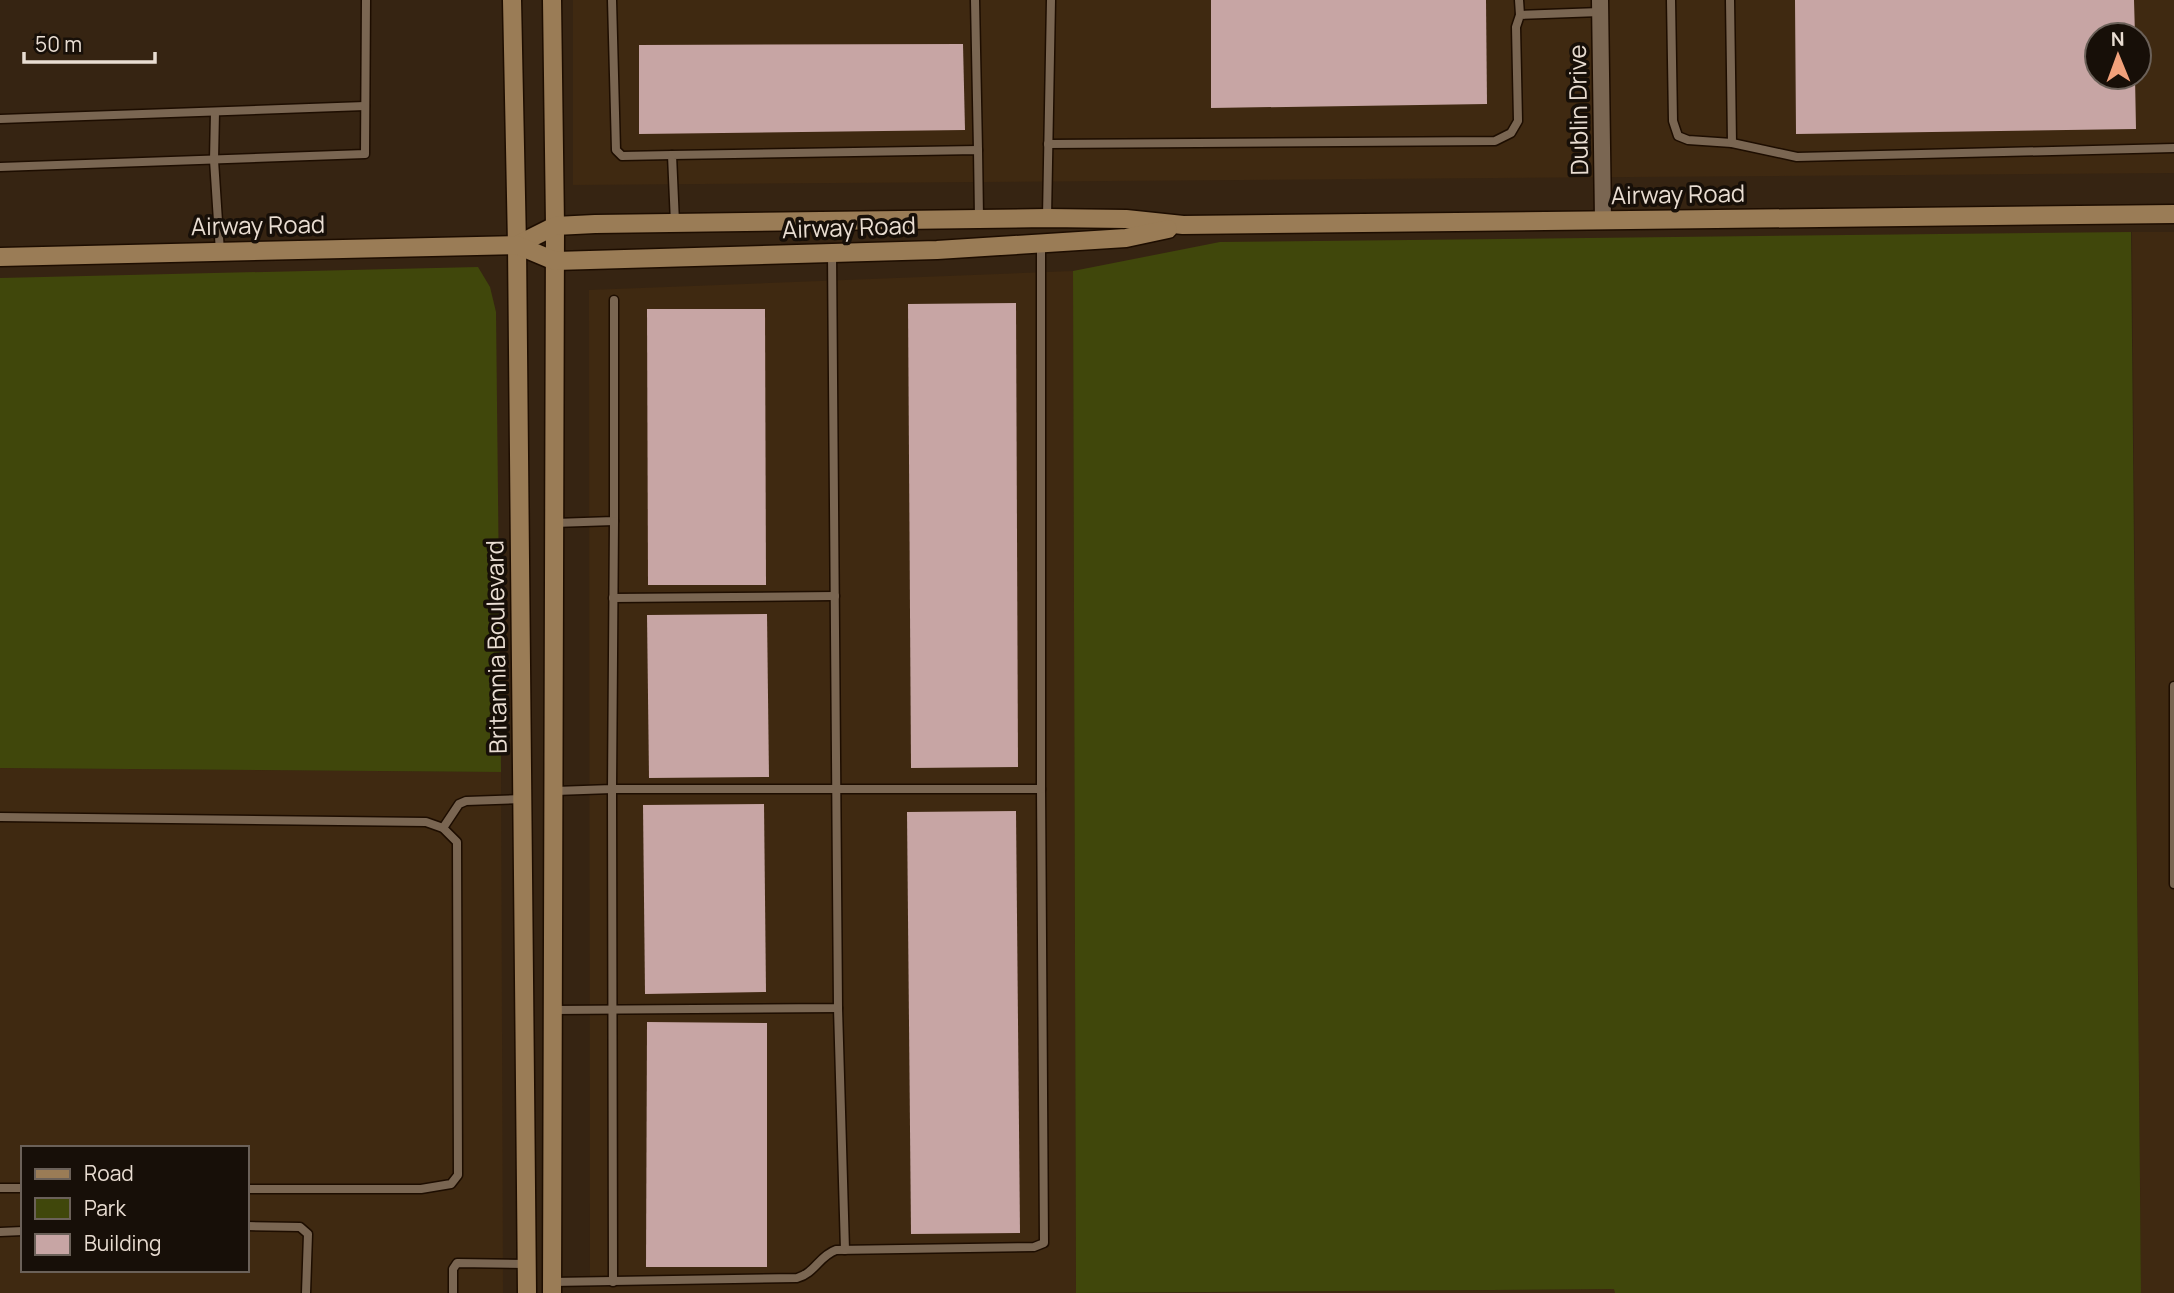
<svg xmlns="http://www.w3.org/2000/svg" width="2174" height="1293" viewBox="0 0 2174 1293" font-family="Manrope,sans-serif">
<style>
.built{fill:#3f2911;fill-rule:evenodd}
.green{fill:#40470b}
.building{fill:#c7a5a4}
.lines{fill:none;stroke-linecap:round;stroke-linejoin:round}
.lane-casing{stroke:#1d0d00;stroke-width:11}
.street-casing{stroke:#1d0d00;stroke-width:19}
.secondary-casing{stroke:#1d0d00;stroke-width:21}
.lane{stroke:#7a6652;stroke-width:8}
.street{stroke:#7a6652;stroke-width:16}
.secondary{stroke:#9a7c56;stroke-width:18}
.labels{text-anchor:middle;stroke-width:7;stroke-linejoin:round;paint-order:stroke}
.street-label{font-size:24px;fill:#e9ddd2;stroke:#170f08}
</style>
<rect width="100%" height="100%" fill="#362412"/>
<g class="built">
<path d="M573,0H2174V173L573,185ZM2097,35H2139V77H2097Z"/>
<path d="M2132,232H2174V1293H2141Z"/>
<path d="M1073,271L1076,1293H590L589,290Z"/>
<path d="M0,768L501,772L503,1293H0ZM23,1148H247V1270H23Z"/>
<path d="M1615,1289V1293H1111Z"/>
</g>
<g class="green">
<path d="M2131,232L2141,1293H1615L1614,1289L1076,1293L1073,271L1220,242Z"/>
<path d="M478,267L490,287L496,312L501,772L0,768V278Z"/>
</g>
<g class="building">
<path d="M1211,0H1486L1487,104L1211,108Z"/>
<path d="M1795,0H2134L2135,35H2097V77H2135L2136,129L1796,134Z"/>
<path d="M963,44L965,130L639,134V45Z"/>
<path d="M1016,303L1018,767L911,768L908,304Z"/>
<path d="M647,309H765L766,585H648Z"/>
<path d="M767,614L769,777L649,778L647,615Z"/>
<path d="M764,804L766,992L645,994L643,805Z"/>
<path d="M1016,811L1020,1233L911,1234L907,812Z"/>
<path d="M647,1022L767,1023V1267H646Z"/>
</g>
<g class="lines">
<g class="lane-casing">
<g id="lane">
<path d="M612,0L616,150L622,156L672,155"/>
<path d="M975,0L978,150"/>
<path d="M1519,0L1520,15"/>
<path d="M1671,0L1673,121L1678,136L1688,140L1732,143"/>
<path d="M1730,0L1732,143L1797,157L2174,148"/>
<path d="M215,112L214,160L220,252"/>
<path d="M0,119L365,106"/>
<path d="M1048,144L1495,141L1511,133L1518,121L1516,27L1520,15L1600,12"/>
<path d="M0,167L365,154L366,0"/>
<path d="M1047,217L1051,0"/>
<path d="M675,223L672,155L978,150L979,218"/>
<path d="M554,523L614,521V300"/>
<path d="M613,598L835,596"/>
<path d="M2174,686V884"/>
<path d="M555,791L612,789L614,521"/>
<path d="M0,817L426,822L443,828L457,842L458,1175L451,1184L421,1189H247"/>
<path d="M443,828L459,804L466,801L522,799"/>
<path d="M838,1008L845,1250"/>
<path d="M553,1010L838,1008L832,253"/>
<path d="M0,1188H23"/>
<path d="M247,1226L300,1227L308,1234L306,1293"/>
<path d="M0,1232L23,1231"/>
<path d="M552,1282L797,1278C815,1273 819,1256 836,1250L1034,1247L1044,1243L1041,789"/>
<path d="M613,1282L612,789H1041V245"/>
<path d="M453,1293V1269L457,1263L526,1264"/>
</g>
</g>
<g class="street-casing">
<path id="street" d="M1600,0L1603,220"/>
</g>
<g class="secondary-casing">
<g id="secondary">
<path d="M512,0L517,245L527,1293"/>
<path d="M552,0L555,226L552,1293"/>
<path d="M517,245L555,226L595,224L1047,218L1126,219L1183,225L2174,214"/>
<path d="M0,257L517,245L555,261L937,250L1126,238L1168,229"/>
</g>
</g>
<use href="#lane" class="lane"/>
<use href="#street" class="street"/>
<use href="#secondary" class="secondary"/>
</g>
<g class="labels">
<g class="street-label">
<text transform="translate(1579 110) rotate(-91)" y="8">Dublin Drive</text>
<text transform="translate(1678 195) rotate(-1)" y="8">Airway Road</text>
<text transform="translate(258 226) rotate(-1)" y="8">Airway Road</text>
<text transform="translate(849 228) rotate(-2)" y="8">Airway Road</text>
<text transform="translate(497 647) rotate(-91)" y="8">Britannia Boulevard</text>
</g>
</g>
<rect x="21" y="1146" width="228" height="126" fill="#170f08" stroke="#6b6159" stroke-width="2"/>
<rect x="35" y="1169" width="35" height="10" fill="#9a7c56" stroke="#6b6159" stroke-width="2"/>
<text x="84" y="1181" font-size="21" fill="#e9ddd2">Road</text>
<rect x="35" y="1198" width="35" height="21" fill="#40470b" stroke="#6b6159" stroke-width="2"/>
<text x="84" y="1216" font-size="21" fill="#e9ddd2">Park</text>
<rect x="35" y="1234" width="35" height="21" fill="#c7a5a4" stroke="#6b6159" stroke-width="2"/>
<text x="84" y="1251" font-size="21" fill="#e9ddd2">Building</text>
<g transform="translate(2118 56) rotate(359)"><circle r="33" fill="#170f08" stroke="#6b6159" stroke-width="2"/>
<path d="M0-5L12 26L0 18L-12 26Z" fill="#f1a17b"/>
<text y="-10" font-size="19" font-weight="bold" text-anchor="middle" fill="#e9ddd2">N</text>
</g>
<path d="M24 52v10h131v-10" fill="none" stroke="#e9ddd2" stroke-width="3.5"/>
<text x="35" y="52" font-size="21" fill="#e9ddd2" stroke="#170f08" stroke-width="5" paint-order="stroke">50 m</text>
</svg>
